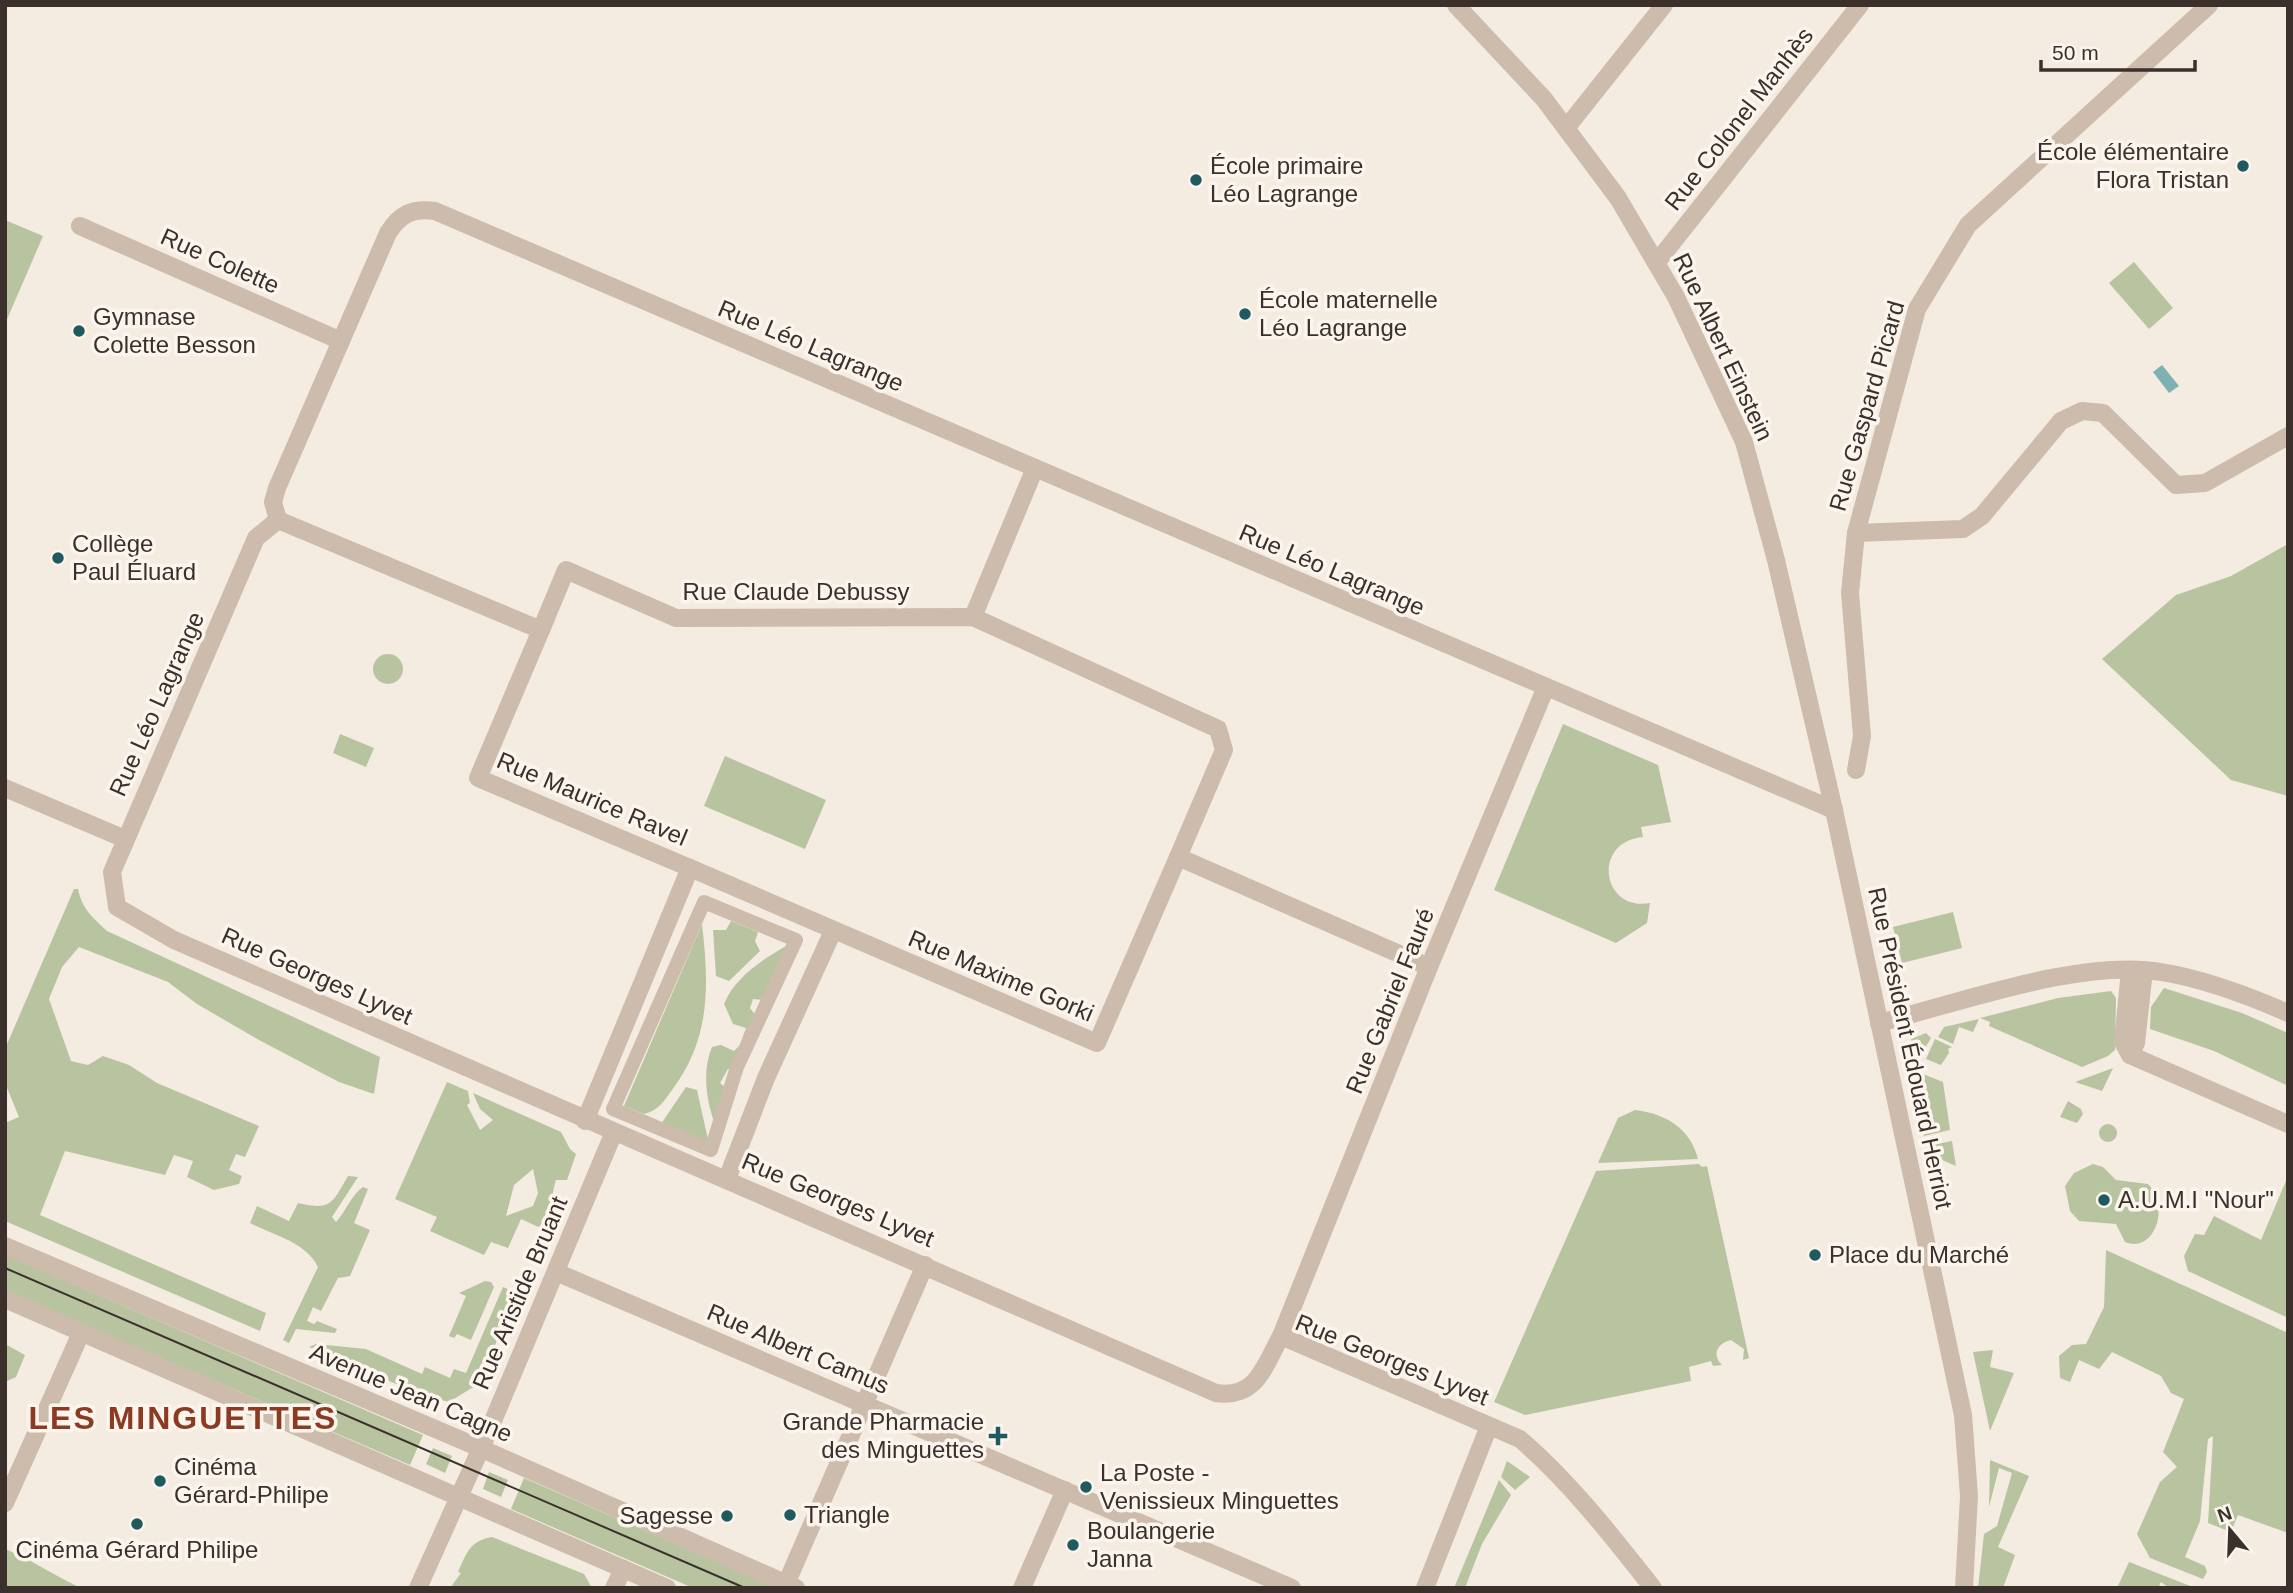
<svg xmlns="http://www.w3.org/2000/svg" width="2293" height="1593" viewBox="0 0 2293 1593" font-family="Arial,sans-serif">
<style>
.green{fill:#b8c4a0;fill-rule:evenodd}
.water{fill:#7fb0b2}
.lines{fill:none;stroke-linecap:round;stroke-linejoin:round}
.pedestrian{stroke:#cdbbac;stroke-width:14}
.minor{stroke:#cdbbac;stroke-width:18}
.tertiary{stroke:#cdbbac;stroke-width:18}
.tram{stroke:#3b302b;stroke-width:2}
.poi-dot{fill:#1f5a5e;stroke:#fbf5ee;stroke-width:2.5}
.labels{text-anchor:middle;stroke-width:7;stroke-linejoin:round;paint-order:stroke}
.street-label{font-size:24px;fill:#3b302b;stroke:#fbf5ee}
.poi-label{font-size:24px;fill:#3b302b;stroke:#fbf5ee;text-anchor:start}
.district-label{font-size:32px;font-weight:bold;letter-spacing:2px;fill:#8c3b22;stroke:#fbf5ee}
</style>
<rect width="100%" height="100%" fill="#f4ebe1"/>
<g class="green">
<path d="M5,220L43,236L5,324Z"/>
<path d="M2134,262L2173,308L2149,329L2109,283Z"/>
<path d="M2288,544V796L2231,780L2102,659L2176,595L2231,576Z"/>
<circle cx="388" cy="669" r="15"/>
<path d="M1563,724L1658,765L1671,822L1641,827L1643,837C1591,842 1602,912 1650,903L1647,923L1616,943L1494,890Z"/>
<path d="M340,734L374,748L366,767L333,753Z"/>
<path d="M725,756L826,800L805,849L704,806Z"/>
<path d="M74,889H78C82,909 93,918 107,931L380,1057L374,1094L339,1082L259,1040L197,1004L168,982L79,947L62,967L49,999L71,1061L88,1065L103,1056L129,1065L157,1083L259,1126L245,1157L236,1154L229,1170L242,1176L239,1184L214,1190L187,1177L193,1161L174,1155L165,1175L65,1151L40,1215L266,1313L260,1331L5,1221V1123L19,1117L5,1083V1049Z"/>
<path d="M1953,912L1962,948L1902,963L1893,927Z"/>
<path d="M731,921L758,932L755,941L760,951L729,981L716,976L713,930H726Z"/>
<path d="M702,924C709,985 711,1038 672,1090C664,1101 658,1111 644,1114L624,1106Z"/>
<path d="M786,946L763,1000L753,999L750,1008L756,1016L733,1070L728,1069L720,1083L726,1088L715,1124C706,1100 702,1071 712,1047L721,1045L734,1051L740,1045L746,1028L733,1024L724,1004C735,977 762,960 786,946Z"/>
<path d="M2164,988L2242,1013L2288,1033V1086L2214,1051L2150,1029L2151,1007Z"/>
<path d="M2111,991L2116,998L2115,1050L2108,1056L2082,1067L1989,1026L1990,1022L1980,1018L2058,998Z"/>
<path d="M1979,1019L1973,1032L1959,1027L1953,1044L1938,1037L1944,1027Z"/>
<path d="M1926,1033L1931,1038L1919,1058H1915L1911,1052V1039Z"/>
<path d="M1935,1039L1952,1047L1948,1049L1949,1053L1941,1065L1926,1059Z"/>
<path d="M2113,1068L2102,1091L2075,1082Z"/>
<path d="M1923,1074L1943,1082L1950,1130L1924,1136L1914,1091Z"/>
<path d="M447,1082L468,1091L470,1103L467,1105L480,1130L493,1120L480,1109L473,1093L561,1132L570,1149L576,1154L567,1180H556C550,1198 553,1212 545,1230L521,1219L508,1248L491,1242L484,1255L430,1231L437,1217L395,1199ZM533,1169L538,1193L533,1206L506,1216L514,1185Z"/>
<path d="M686,1087L697,1090L709,1144L661,1124Z"/>
<path d="M2068,1101L2081,1109L2083,1114L2077,1123L2060,1117Z"/>
<path d="M1635,1110C1666,1114 1690,1128 1698,1159L1598,1163L1618,1118Z"/>
<circle cx="2108" cy="1133" r="9"/>
<path d="M1952,1141L1956,1166L1928,1154L1927,1146Z"/>
<path d="M1699,1164L1702,1167L1707,1166L1749,1358L1743,1360L1744,1349L1731,1340C1718,1343 1711,1354 1722,1365L1713,1366L1711,1361L1689,1367L1691,1381L1525,1415L1494,1402L1596,1171Z"/>
<path d="M2093,1164L2103,1167L2116,1180L2148,1184C2171,1207 2154,1254 2125,1242L2116,1224L2079,1221L2070,1211L2065,1186L2074,1173Z"/>
<path d="M348,1176L358,1177L332,1217L336,1222C346,1211 352,1194 363,1187L368,1189L354,1223L370,1230L350,1276L338,1278L321,1311L313,1307L307,1321L314,1324L317,1321L337,1329L335,1333L296,1329L289,1343L283,1340L318,1267C305,1241 274,1236 250,1223L257,1206L289,1221L298,1203C332,1211 332,1203 348,1176Z"/>
<path d="M2288,1176V1318L2188,1271L2184,1256L2195,1234L2204,1235L2214,1216L2261,1240Z"/>
<path d="M2106,1250L2288,1333V1533L2238,1515L2231,1532L2208,1523L2213,1436L2208,1439L2200,1521L2185,1557L2205,1566L2207,1572L2203,1579L2150,1558L2137,1534L2160,1482L2177,1467L2163,1452L2184,1399L2171,1393L2161,1376L2112,1352L2099,1369L2079,1360L2070,1382L2060,1378L2059,1356L2072,1345L2086,1344L2104,1307Z"/>
<path d="M5,1255L423,1435L410,1465L5,1291Z"/>
<path d="M485,1281L491,1282L494,1287L471,1340L457,1334L454,1338L449,1336L466,1296L459,1293Z"/>
<path d="M503,1287L517,1293L515,1298L511,1297L495,1346H491L483,1364L486,1366L475,1386L449,1402L421,1395L422,1390L418,1388L415,1392L309,1347L316,1344L366,1349L422,1374L425,1367L450,1378L454,1369L466,1373Z"/>
<path d="M5,1344L25,1355L16,1377L5,1382Z"/>
<path d="M1993,1350L1990,1367L2014,1373L1990,1431L1973,1352Z"/>
<path d="M433,1448L452,1456L445,1473L426,1464Z"/>
<path d="M1990,1460L2029,1476L1998,1547L2015,1555L2003,1588H1978L1984,1534L1997,1526L2012,1473L1999,1468L1989,1507Z"/>
<path d="M1507,1461L1530,1477L1515,1490L1501,1477Z"/>
<path d="M489,1472L508,1480L501,1497L483,1489Z"/>
<path d="M524,1478L776,1588H693L511,1509Z"/>
<path d="M1499,1480L1511,1495L1482,1544L1465,1588H1454Z"/>
<path d="M492,1537L584,1574L592,1588H450L461,1573L458,1572C467,1552 470,1541 492,1537Z"/>
<path d="M5,1549C32,1560 55,1576 81,1588H5Z"/>
<path d="M2129,1562L2193,1587L2169,1588L2161,1582L2158,1588H2117Z"/>
</g>
<path class="water" d="M2162,365L2179,386L2169,393L2153,372Z"/>
<g class="lines">
<path class="pedestrian" d="M704,902L796,940L737,1067L711,1150L613,1109Z"/>
<g class="minor">
<path d="M1456,5L1544,99L1618,198L1676,297L1744,442L1776,560L1834,810L1963,1415L1969,1496L1964,1588"/>
<path d="M1567,127L1664,5"/>
<path d="M80,226L341,341"/>
<path d="M1657,262L1860,5"/>
<path d="M278,520L541,630L478,778L690,868L585,1121"/>
<path d="M1856,533L1963,529L1982,516L2061,421L2082,411L2103,413L2176,485L2205,483L2288,436"/>
<path d="M973,617L1035,468"/>
<path d="M541,630L566,570L676,618L973,617L1218,729L1224,750L1178,857"/>
<path d="M1546,687L1429,967L1281,1336C1264,1366 1257,1399 1216,1393L174,940L117,907L112,872L256,538L278,520L273,502L277,488L388,233C400,214 412,208 435,211L1834,810"/>
<path d="M1856,770L1862,736L1850,593L1856,533L1917,309L1968,225L2209,5"/>
<path d="M5,788L125,839"/>
<path d="M690,868L1097,1043L1178,857L1429,967"/>
<path d="M2130,970L2123,1042L2130,1055L2288,1124"/>
<path d="M1879,1023C1959,1003 2082,958 2161,972C2205,979 2247,995 2288,1013"/>
<path d="M2130,1055L2136,1043L2144,970"/>
<path d="M727,1179L766,1078L833,931"/>
<path d="M556,1272L1292,1588"/>
<path d="M1281,1336L1520,1439C1571,1483 1611,1535 1653,1588"/>
<path d="M5,1503L81,1333"/>
<path d="M786,1584L925,1265"/>
<path d="M418,1588L490,1428L614,1132"/>
<path d="M614,1588L623,1569"/>
<path d="M1022,1588L1065,1490"/>
<path d="M1425,1588L1489,1426"/>
</g>
<g class="tertiary">
<path d="M5,1246L480,1448L796,1588"/>
<path d="M5,1299L667,1588"/>
</g>
<path class="tram" d="M5,1268L745,1588"/>
</g>
<g class="poi-dot">
<circle cx="2243" cy="166" r="7"/>
<circle cx="1196" cy="180" r="7"/>
<circle cx="1245" cy="314" r="7"/>
<circle cx="79" cy="331" r="7"/>
<circle cx="58" cy="558" r="7"/>
<circle cx="2104" cy="1200" r="7"/>
<circle cx="1815" cy="1255" r="7"/>
<path d="M994.5 1425.5h7v7h7v7h-7v7h-7v-7h-7v-7h7z"/>
<circle cx="160" cy="1481" r="7"/>
<circle cx="1086" cy="1487" r="7"/>
<circle cx="790" cy="1515" r="7"/>
<circle cx="727" cy="1516" r="7"/>
<circle cx="137" cy="1524" r="7"/>
<circle cx="1073" cy="1545" r="7"/>
</g>
<g class="labels">
<g class="street-label">
<text transform="translate(1739 119) rotate(-52)" y="8">Rue Colonel Manhès</text>
<text transform="translate(220 261) rotate(24)" y="8">Rue Colette</text>
<text transform="translate(811 346) rotate(23)" y="8">Rue Léo Lagrange</text>
<text transform="translate(1723 347) rotate(65)" y="8">Rue Albert Einstein</text>
<text transform="translate(1867 406) rotate(-74)" y="8">Rue Gaspard Picard</text>
<text transform="translate(1332 570) rotate(23)" y="8">Rue Léo Lagrange</text>
<text x="796" y="600">Rue Claude Debussy</text>
<text transform="translate(157 704) rotate(-66)" y="8">Rue Léo Lagrange</text>
<text transform="translate(592 799) rotate(23)" y="8">Rue Maurice Ravel</text>
<text transform="translate(317 976) rotate(24)" y="8">Rue Georges Lyvet</text>
<text transform="translate(1001 976) rotate(23)" y="8">Rue Maxime Gorki</text>
<text transform="translate(1390 1001) rotate(-68)" y="8">Rue Gabriel Fauré</text>
<text transform="translate(1910 1048) rotate(78)" y="8">Rue Président Édouard Herriot</text>
<text transform="translate(838 1200) rotate(23)" y="8">Rue Georges Lyvet</text>
<text transform="translate(520 1293) rotate(-67)" y="8">Rue Aristide Bruant</text>
<text transform="translate(798 1349) rotate(23)" y="8">Rue Albert Camus</text>
<text transform="translate(1392 1360) rotate(22)" y="8">Rue Georges Lyvet</text>
<text transform="translate(411 1393) rotate(23)" y="8">Avenue Jean Cagne</text>
</g>
<g class="poi-label">
<text x="2229" y="160" text-anchor="end">École élémentaire<tspan x="2229" dy="28">Flora Tristan</tspan></text>
<text x="1210" y="174">École primaire<tspan x="1210" dy="28">Léo Lagrange</tspan></text>
<text x="1259" y="308">École maternelle<tspan x="1259" dy="28">Léo Lagrange</tspan></text>
<text x="93" y="325">Gymnase<tspan x="93" dy="28">Colette Besson</tspan></text>
<text x="72" y="552">Collège<tspan x="72" dy="28">Paul Éluard</tspan></text>
<text x="2118" y="1208">A.U.M.I "Nour"</text>
<text x="1829" y="1263">Place du Marché</text>
<text x="984" y="1430" text-anchor="end">Grande Pharmacie<tspan x="984" dy="28">des Minguettes</tspan></text>
<text x="174" y="1475">Cinéma<tspan x="174" dy="28">Gérard-Philipe</tspan></text>
<text x="1100" y="1481">La Poste -<tspan x="1100" dy="28">Venissieux Minguettes</tspan></text>
<text x="804" y="1523">Triangle</text>
<text x="713" y="1524" text-anchor="end">Sagesse</text>
<text x="1087" y="1539">Boulangerie<tspan x="1087" dy="28">Janna</tspan></text>
<text x="137" y="1558" text-anchor="middle">Cinéma Gérard Philipe</text>
</g>
<g class="district-label">
<text x="183" y="1429">LES MINGUETTES</text>
</g>
</g>
<rect width="2293" height="1593" fill="none" stroke="#3b302b" stroke-width="14"/>
<g transform="translate(2230 1530) rotate(341)" stroke="#fbf5ee" stroke-width="5" paint-order="stroke">
<path d="M0-5L12 26L0 18L-12 26Z" fill="#3b302b"/>
<text y="-10" font-size="19" font-weight="bold" text-anchor="middle" fill="#3b302b">N</text>
</g>
<path d="M2041 60v10h154v-10" fill="none" stroke="#3b302b" stroke-width="3.5"/>
<text x="2052" y="60" font-size="21" fill="#3b302b" stroke="#fbf5ee" stroke-width="5" paint-order="stroke">50 m</text>
</svg>
